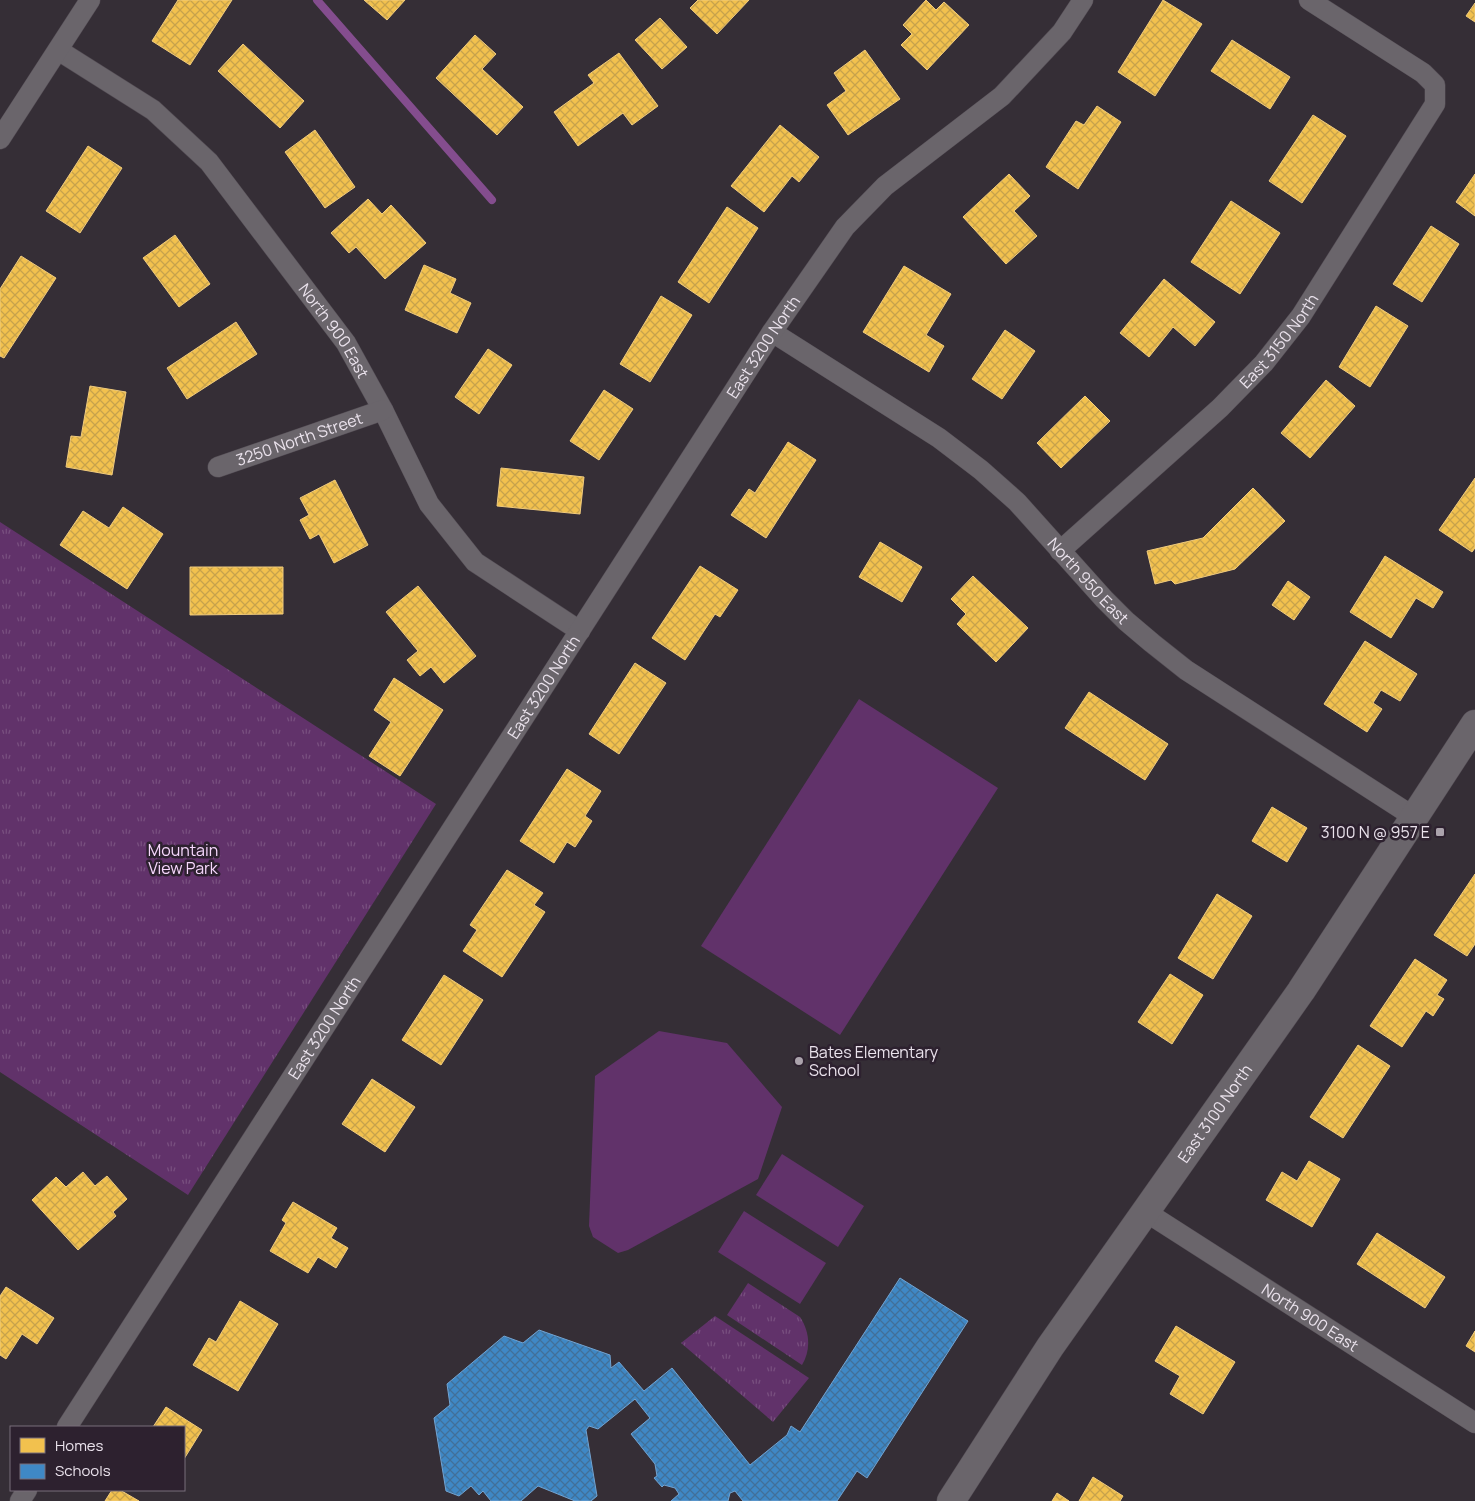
<svg xmlns="http://www.w3.org/2000/svg" width="1475" height="1501" viewBox="0 0 1475 1501" font-family="Manrope,sans-serif">
<style>
.grass{fill:#61326a}
.park{fill:url(#park-tufts)}
.homes{fill:url(#homes-cross-hatch);stroke:#f0cb7d}
.schools{fill:url(#schools-cross-hatch);stroke:#72a3d1}
.lines{fill:none;stroke-linecap:round;stroke-linejoin:round}
.stream{stroke:#844d8e;stroke-width:8}
.street-casing{stroke:#524b53;stroke-width:21}
.secondary-casing{stroke:#524b53;stroke-width:29}
.street{stroke:#6a656b;stroke-width:20}
.secondary{stroke:#6a656b;stroke-width:28}
.poi-dot{fill:#aba3ac;stroke:#2d212f;stroke-width:2}
.labels{text-anchor:middle;stroke-width:5;stroke-linejoin:round;paint-order:stroke}
.street-label{font-size:16px;fill:#eae2ec;stroke:#2d212f}
.poi-label{font-size:16px;fill:#eae2ec;stroke:#2d212f;text-anchor:end}
.park-label{font-size:16px;fill:#f7d7fd;stroke:#2d212f}
</style>
<defs>
<pattern id="park-tufts" width="24" height="20" patternUnits="userSpaceOnUse" patternTransform="scale(1.25)"><rect width="24" height="20" fill="#61326a"/><path d="M3 7l-1-3M5 7V3M7 7l1-3M15 17l-1-3M17 17v-4M19 17l1-3" fill="none" stroke="#784f7f"/></pattern>
<pattern id="homes-cross-hatch" width="8" height="8" patternUnits="userSpaceOnUse" patternTransform="scale(1.25)"><rect width="8" height="8" fill="#f2c14e"/><path d="M0 0l8 8M0 8l8-8" fill="none" stroke="#c7a24c"/></pattern>
<pattern id="schools-cross-hatch" width="8" height="8" patternUnits="userSpaceOnUse" patternTransform="scale(1.25)"><rect width="8" height="8" fill="#3f88c5"/><path d="M0 0l8 8M0 8l8-8" fill="none" stroke="#417099"/></pattern>
</defs>
<rect width="100%" height="100%" fill="#352e36"/>
<g class="grass">
<path d="M859,699L998,788L840,1035L701,946Z"/>
<path d="M659,1031L727,1043L782,1107L758,1179L628,1250L618,1253L593,1237L589,1226L595,1076Z"/>
<path d="M782,1154L864,1206L838,1247L756,1195Z"/>
<path d="M744,1211L826,1263L800,1304L718,1252Z"/>
</g>
<g class="park">
<path d="M0,522L436,804L188,1195L0,1072Z"/>
<path d="M748,1283L800,1317C810,1332 811,1350 802,1365L727,1315Z"/>
<path d="M715,1316L809,1378L773,1422L681,1343Z"/>
</g>
<g class="homes">
<path d="M178,0H232L190,65L152,41Z"/>
<path d="M364,0H405L387,20Z"/>
<path d="M698,0H749L717,34L690,8Z"/>
<path d="M926,0L936,10L944,2L969,25L927,70L901,45L912,34L903,25Z"/>
<path d="M1163,0L1202,24L1155,96L1118,72Z"/>
<path d="M1475,3V22L1466,16Z"/>
<path d="M660,18L687,47L662,69L635,40Z"/>
<path d="M475,35L496,54L482,69L523,107L497,135L436,78Z"/>
<path d="M1232,40L1290,77L1270,109L1211,71Z"/>
<path d="M243,44L304,101L280,128L218,71Z"/>
<path d="M865,50L900,99L848,135L827,105L846,91L834,73Z"/>
<path d="M619,53L658,106L632,125L623,113L578,146L554,112L594,83L588,75Z"/>
<path d="M1097,106L1121,122L1078,189L1046,167L1076,121L1084,125Z"/>
<path d="M1313,115L1346,136L1302,203L1269,181Z"/>
<path d="M780,125L819,157L799,182L792,176L764,212L731,186Z"/>
<path d="M315,130L355,187L325,208L285,152Z"/>
<path d="M88,146L122,168L80,233L46,211Z"/>
<path d="M1009,174L1030,196L1014,211L1037,236L1006,264L963,217Z"/>
<path d="M1475,174V216L1456,202Z"/>
<path d="M368,199L382,214L391,205L426,243L385,279L356,247L349,253L331,233Z"/>
<path d="M1231,201L1280,233L1240,294L1191,262Z"/>
<path d="M727,207L758,228L709,303L678,282Z"/>
<path d="M1431,226L1459,244L1422,302L1393,284Z"/>
<path d="M175,235L210,284L179,307L143,258Z"/>
<path d="M21,256L56,278L4,358L0,356V289Z"/>
<path d="M424,265L456,279L450,293L471,303L457,333L405,310Z"/>
<path d="M904,266L951,294L926,335L944,346L929,372L863,332Z"/>
<path d="M1164,279L1215,322L1195,346L1173,327L1149,357L1120,333Z"/>
<path d="M661,296L692,315L650,382L620,364Z"/>
<path d="M1376,306L1408,326L1370,387L1339,367Z"/>
<path d="M236,322L257,354L187,399L167,368Z"/>
<path d="M1005,330L1035,351L1002,399L972,379Z"/>
<path d="M488,349L512,365L479,414L455,397Z"/>
<path d="M1326,380L1355,406L1310,458L1281,433Z"/>
<path d="M90,386L126,392L112,475L66,467L71,436L81,437Z"/>
<path d="M604,390L633,409L599,460L570,441Z"/>
<path d="M1085,396L1110,421L1061,468L1037,443Z"/>
<path d="M788,442L816,460L766,538L731,515L749,489L755,493Z"/>
<path d="M501,468L584,477L580,514L497,506Z"/>
<path d="M1475,478V548L1472,552L1439,530Z"/>
<path d="M335,480L368,545L334,563L319,534L310,539L300,520L309,515L300,498Z"/>
<path d="M1253,488L1285,521L1235,569L1175,584L1171,580L1155,584L1147,551L1203,538Z"/>
<path d="M123,507L163,534L127,589L60,545L83,511L109,528Z"/>
<path d="M880,542L922,567L902,602L859,577Z"/>
<path d="M1385,556L1443,592L1433,608L1416,598L1391,638L1350,612Z"/>
<path d="M700,566L738,590L720,617L715,614L685,660L652,638Z"/>
<path d="M190,567H283V614L190,615Z"/>
<path d="M973,576L1028,628L996,662L957,624L966,614L951,599Z"/>
<path d="M1288,581L1310,597L1294,620L1272,605Z"/>
<path d="M418,586L476,656L444,683L431,667L420,676L407,660L418,651L386,612Z"/>
<path d="M1365,641L1417,674L1400,701L1381,690L1373,703L1382,709L1367,732L1324,704Z"/>
<path d="M635,663L666,683L619,754L589,734Z"/>
<path d="M394,678L443,710L400,776L369,756L391,722L374,710Z"/>
<path d="M1089,692L1168,744L1145,780L1065,728Z"/>
<path d="M567,769L601,791L585,816L592,821L575,847L567,842L554,863L520,841Z"/>
<path d="M1272,807L1307,828L1287,862L1252,841Z"/>
<path d="M507,870L543,893L534,905L545,912L502,977L463,951L477,930L470,925Z"/>
<path d="M1475,874V944L1467,956L1434,935Z"/>
<path d="M1217,894L1252,916L1213,979L1178,958Z"/>
<path d="M1415,959L1447,980L1437,995L1444,999L1433,1016L1426,1011L1402,1047L1370,1026Z"/>
<path d="M1170,974L1203,995L1172,1044L1138,1022Z"/>
<path d="M444,975L483,1000L441,1065L402,1040Z"/>
<path d="M1358,1045L1390,1066L1343,1138L1310,1117Z"/>
<path d="M372,1079L415,1107L385,1152L342,1124Z"/>
<path d="M1309,1161L1340,1179L1312,1227L1266,1200L1282,1172L1297,1181Z"/>
<path d="M83,1172L95,1186L107,1176L127,1199L113,1212L116,1216L78,1250L32,1200L56,1177L66,1187Z"/>
<path d="M293,1202L337,1228L331,1238L348,1248L336,1268L318,1257L308,1273L270,1251L286,1223L282,1220Z"/>
<path d="M1377,1233L1445,1277L1425,1308L1357,1264Z"/>
<path d="M6,1287L54,1318L37,1344L22,1334L6,1359L0,1355V1296Z"/>
<path d="M240,1301L278,1324L238,1391L193,1365L209,1338L216,1342Z"/>
<path d="M1176,1326L1235,1362L1203,1414L1170,1394L1180,1376L1155,1361Z"/>
<path d="M1475,1331V1352L1466,1346Z"/>
<path d="M166,1407L202,1430L184,1459V1427H153Z"/>
<path d="M1093,1477L1123,1496L1120,1501H1079Z"/>
<path d="M112,1490H120L139,1501H105Z"/>
<path d="M1057,1493L1069,1501H1052Z"/>
</g>
<path class="schools" d="M900,1278L968,1321L867,1478L857,1471L837,1501H743L735,1491L730,1493L728,1501H671L679,1494L675,1488L664,1485L662,1487L654,1478L657,1476L655,1464L631,1434L650,1418L635,1399L598,1429L589,1426L586,1430L597,1496L591,1501H575L538,1486L521,1501H491L483,1491L479,1495L471,1486L459,1496L446,1491L434,1418L450,1405L447,1384L504,1336L523,1343L539,1330L610,1355L611,1368L619,1362L644,1391L672,1368L750,1465L787,1435L791,1426L800,1432Z"/>
<g class="lines">
<path class="stream" d="M317,0L492,200"/>
<g class="street-casing">
<g id="street">
<path id="s1" d="M58,50L153,110L209,162L346,343L383,410L429,504L475,562L580,631"/>
<path d="M0,139L90,0"/>
<path id="s2" d="M772,332L939,438L981,470L1017,502L1104,599L1126,621L1152,643L1186,670L1414,817"/>
<path id="s3" d="M218,467L383,410"/>
<path id="s4" d="M1060,551L1220,408L1264,363L1301,316L1435,104V85L1423,73L1309,0"/>
<path id="s5" d="M1146,1212L1475,1423"/>
<path id="s6" d="M67,1427L772,332L845,227L885,186L1002,96L1062,32L1083,0"/>
<path d="M20,1501L27,1490"/>
</g>
</g>
<g class="secondary-casing">
<g id="secondary">
<path id="s7" d="M951,1501L1050,1347L1301,991L1475,724"/>
</g>
</g>
<use href="#street" class="street"/>
<use href="#secondary" class="secondary"/>
</g>
<g class="poi-dot">
<rect x="1435" y="827" width="10" height="10" rx="2.5"/>
<circle cx="799" cy="1061" r="5"/>
</g>
<g class="labels">
<g class="street-label">
<text dy="6" stroke="none"><textPath href="#s1" startOffset="399">North 900 East</textPath></text>
<text dy="6" stroke="none"><textPath href="#s4" startOffset="304">East 3150 North</textPath></text>
<text dy="6" stroke="none"><textPath href="#s6" startOffset="1285">East 3200 North</textPath></text>
<text dy="6" stroke="none"><textPath href="#s3" startOffset="86">3250 North Street</textPath></text>
<text dy="6" stroke="none"><textPath href="#s2" startOffset="405">North 950 East</textPath></text>
<text dy="6" stroke="none"><textPath href="#s6" startOffset="880">East 3200 North</textPath></text>
<text dy="6" stroke="none"><textPath href="#s6" startOffset="475">East 3200 North</textPath></text>
<text dy="6" stroke="none"><textPath href="#s7" startOffset="469">East 3100 North</textPath></text>
<text dy="6" stroke="none"><textPath href="#s5" startOffset="195">North 900 East</textPath></text>
</g>
<g class="poi-label">
<text x="1430" y="838">3100 N @ 957 E</text>
<text x="809" y="1058" text-anchor="start">Bates Elementary<tspan x="809" dy="18">School</tspan></text>
</g>
<g class="park-label">
<text x="183" y="856">Mountain<tspan x="183" dy="18">View Park</tspan></text>
</g>
</g>
<rect x="10" y="1426" width="175" height="65" fill="#2d212f" stroke="#796e7b"/>
<rect x="20" y="1438" width="25" height="15" fill="#f2c14e" stroke="#796e7b"/>
<text x="55" y="1451" font-size="15" fill="#eae2ec">Homes</text>
<rect x="20" y="1464" width="25" height="15" fill="#3f88c5" stroke="#796e7b"/>
<text x="55" y="1476" font-size="15" fill="#eae2ec">Schools</text>
</svg>
